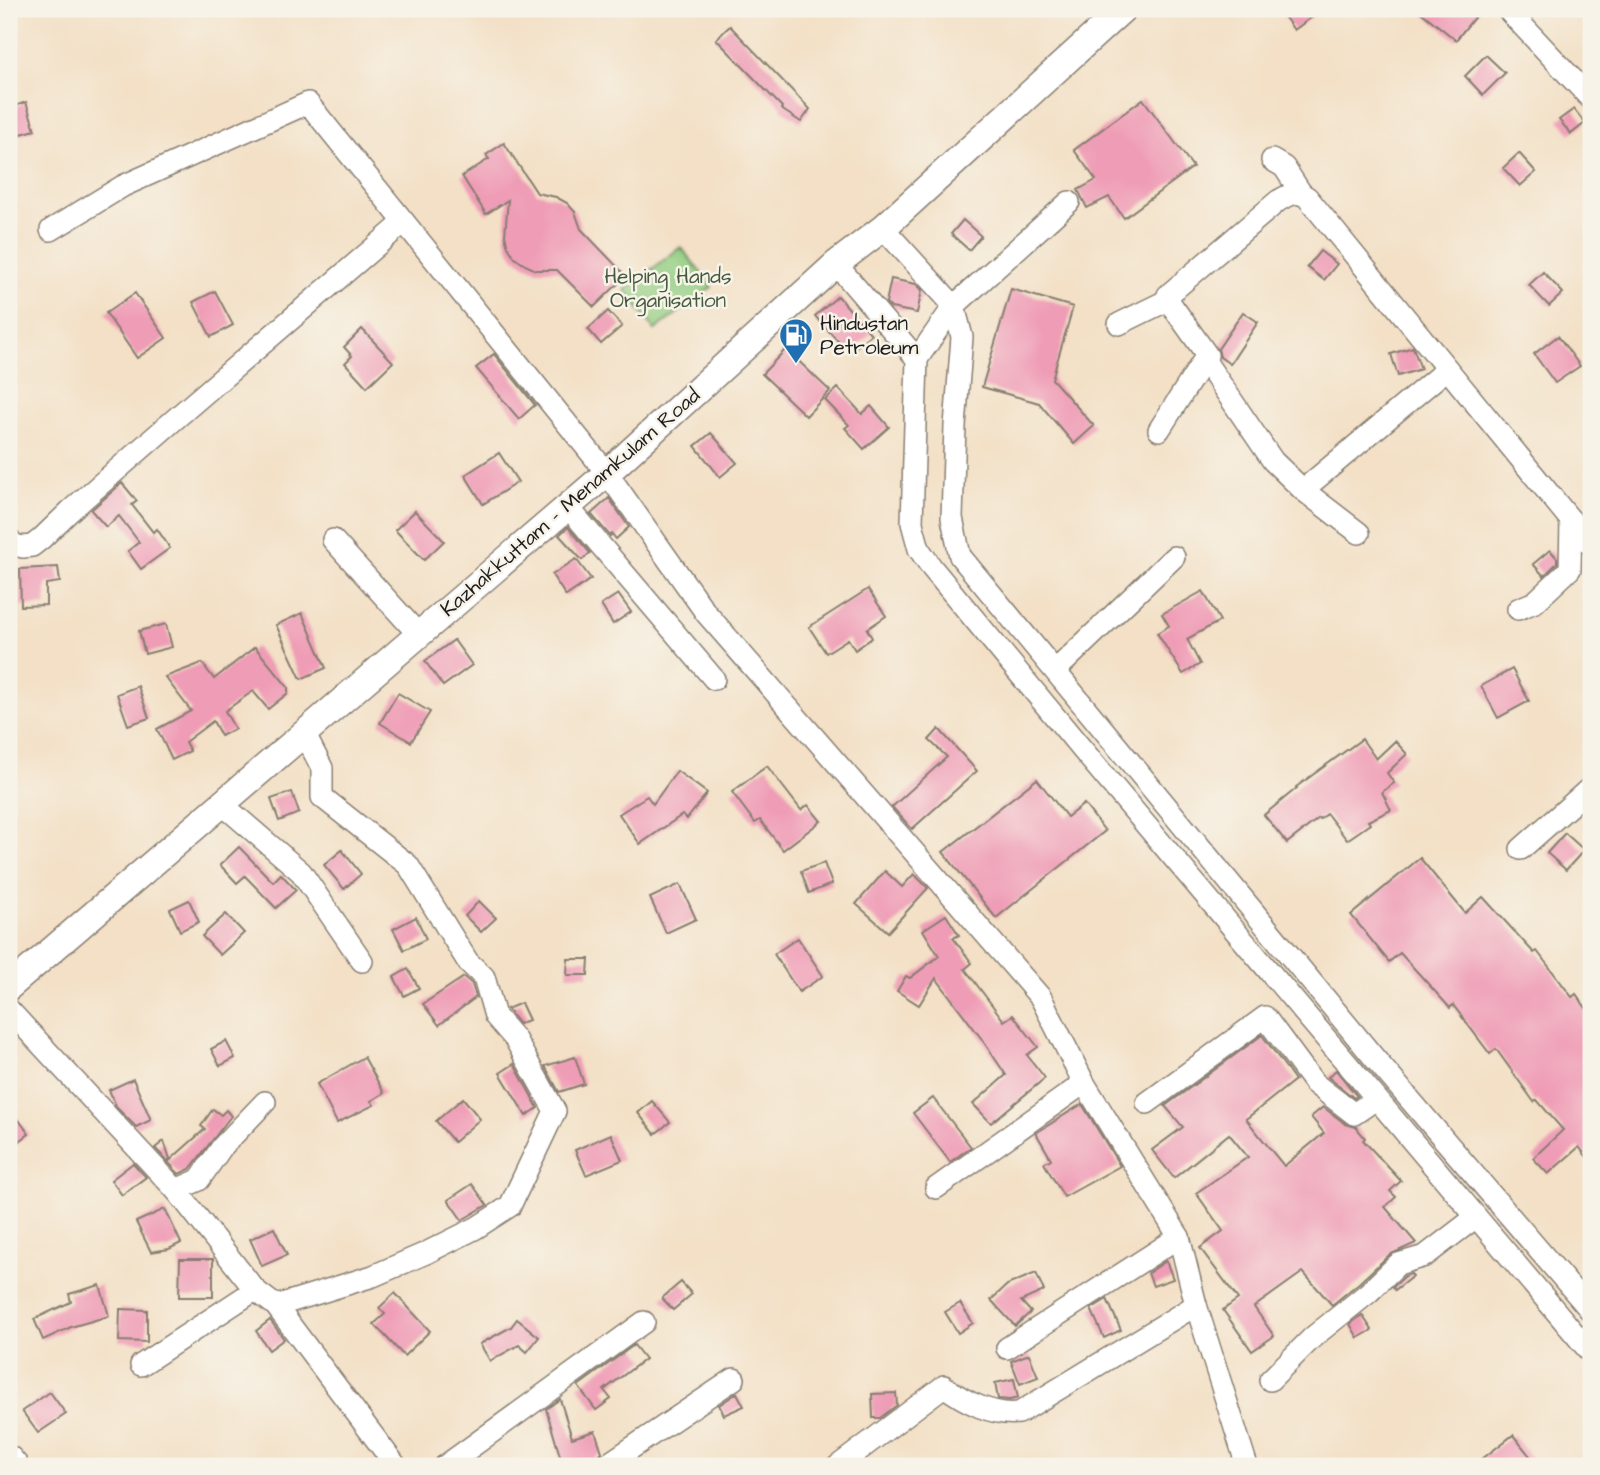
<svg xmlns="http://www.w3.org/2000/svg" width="1600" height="1475" viewBox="0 0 1600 1475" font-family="'Architects Daughter',sans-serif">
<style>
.green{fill:#92cd81;stroke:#57744e;stroke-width:2}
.building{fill:#ef9cb6}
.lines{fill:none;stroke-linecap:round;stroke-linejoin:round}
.minor-casing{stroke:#887e71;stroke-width:24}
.major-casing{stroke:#887e71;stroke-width:29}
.minor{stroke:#fff;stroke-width:21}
.major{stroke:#fff;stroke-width:26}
.labels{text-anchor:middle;stroke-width:5;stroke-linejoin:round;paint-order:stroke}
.park-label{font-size:21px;fill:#455a3f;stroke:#f7f3e8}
.poi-label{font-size:21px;fill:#1c1c1c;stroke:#f7f3e8;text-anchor:start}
.street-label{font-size:21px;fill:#1c1c1c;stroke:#f7f3e8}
</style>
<rect width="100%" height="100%" fill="#f7f3e8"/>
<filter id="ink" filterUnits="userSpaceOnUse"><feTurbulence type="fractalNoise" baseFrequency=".0143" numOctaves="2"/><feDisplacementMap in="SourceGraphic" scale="14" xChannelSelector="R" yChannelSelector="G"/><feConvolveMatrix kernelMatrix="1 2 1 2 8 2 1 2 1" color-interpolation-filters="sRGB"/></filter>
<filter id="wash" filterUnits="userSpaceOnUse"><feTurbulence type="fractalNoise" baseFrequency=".00686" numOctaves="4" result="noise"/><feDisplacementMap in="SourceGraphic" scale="28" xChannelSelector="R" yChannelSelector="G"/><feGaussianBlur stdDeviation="1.57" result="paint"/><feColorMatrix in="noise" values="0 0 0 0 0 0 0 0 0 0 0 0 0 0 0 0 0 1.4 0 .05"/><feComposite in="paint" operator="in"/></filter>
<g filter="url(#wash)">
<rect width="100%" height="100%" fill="#f3e0c6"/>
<path class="green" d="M681,247L712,287L655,330L625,290Z"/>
<g id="blocks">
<g class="building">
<path d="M1279,9H1323L1294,30Z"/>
<path d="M1417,9H1481L1456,40Z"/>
<path d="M730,26L810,109L801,122L781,109L782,107L716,39Z"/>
<path d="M1486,55L1505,73L1483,95L1465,76Z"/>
<path d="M1143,99L1193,167L1124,218L1109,197L1087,208L1078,190L1096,180L1074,150Z"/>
<path d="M26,102L35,130L18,135L9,108Z"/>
<path d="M1574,109L1585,123L1571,134L1559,120Z"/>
<path d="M504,143L537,193L556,197L567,203L575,212L581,229L626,276L594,307L557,270H536L525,265L515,258L508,247L505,235L508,200L486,214L462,176L489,159L486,155Z"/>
<path d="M1519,153L1536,172L1520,186L1503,168Z"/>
<path d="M963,220L981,236L969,250L951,234Z"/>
<path d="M1320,251L1337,264L1324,280L1307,267Z"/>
<path d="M1543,272L1563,293L1549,306L1529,285Z"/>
<path d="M891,279L916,284L922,290L917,313L891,308L886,303Z"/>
<path d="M1011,289L1073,307L1052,379L1094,426L1074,444L1039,403L982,387Z"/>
<path d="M215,291L233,325L211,337L193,302Z"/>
<path d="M135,293L166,338L137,358L106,313Z"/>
<path d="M838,296L871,334L849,353L815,316Z"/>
<path d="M608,311L622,326L601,344L588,329Z"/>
<path d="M1243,312L1258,322L1230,364L1220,357L1218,349Z"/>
<path d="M362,329L393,362L367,387L345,363L352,356L344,347Z"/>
<path d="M1558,336L1580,366L1555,383L1534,354Z"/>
<path d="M1413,347L1421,369L1398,376L1391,354Z"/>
<path d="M786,349L830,391L806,416L762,374Z"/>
<path d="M494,354L535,405L519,419L476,368Z"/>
<path d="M838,388L862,414L871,406L889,427L864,449L845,428L849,425L825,400Z"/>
<path d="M711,433L737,463L720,477L695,446Z"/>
<path d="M499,453L518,482L483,504L465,475Z"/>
<path d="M122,483L137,501L132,505L153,532L157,529L170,548L141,569L128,551L139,542L119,516L106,527L91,510Z"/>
<path d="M609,498L629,527L616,539L612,534L610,536L591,514Z"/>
<path d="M415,511L444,541L424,560L395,530Z"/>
<path d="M568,527L590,553L582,560L559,535Z"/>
<path d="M1550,550L1557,558V563L1544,576L1533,564Z"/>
<path d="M576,559L591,579L566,596L552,575Z"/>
<path d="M58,567L60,582L46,584V605L21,606L20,569Z"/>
<path d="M868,589L886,616L867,629L872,638L855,650L848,639L826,653L809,627Z"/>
<path d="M1203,591L1220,621L1187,639L1200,664L1183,674L1157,633L1169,626L1162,614Z"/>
<path d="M618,594L631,612L613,624L601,605Z"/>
<path d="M302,613L326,668L301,679L276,625Z"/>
<path d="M166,624L172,647L145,654L139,631Z"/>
<path d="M454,640L472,665L443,686L425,661Z"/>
<path d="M255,647L288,687V693L268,709L253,691L225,711L235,729L221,736L213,721L185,742L190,751L172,760L157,729L191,711L165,677L202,663L214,679Z"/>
<path d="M1512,669L1529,701L1498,718L1481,686Z"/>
<path d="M138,686L149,718L128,725L117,694Z"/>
<path d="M398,693L430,712L411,742L380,723Z"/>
<path d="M939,729L977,771L912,829L892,807L947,757L929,740Z"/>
<path d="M1362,739L1376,759L1395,741L1407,754L1387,773L1394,783L1382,792L1391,810L1368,821L1370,824L1347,840L1327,814L1320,819L1319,818L1287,843L1264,815L1297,788L1296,787Z"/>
<path d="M767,766L801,810L808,805L821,821L783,850L760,820L755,823L732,792Z"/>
<path d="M677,771L707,793L687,819L682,815L640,844L619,814L647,796L653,804Z"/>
<path d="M1037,779L1067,817L1084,804L1105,831L996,918L943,852Z"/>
<path d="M292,792L299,813L279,821L271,799Z"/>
<path d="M1565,833L1584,850L1566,870L1547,853Z"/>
<path d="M239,847L273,882L281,874L296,890L276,908L245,876L237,883L220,865Z"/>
<path d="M342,850L361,874L344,889L324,865Z"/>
<path d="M1420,858L1465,913L1483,897L1534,953L1537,951L1572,997L1576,994L1591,1015V1162L1579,1147L1548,1174L1533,1158L1563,1130L1537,1100L1534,1102L1496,1049L1490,1054L1453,1005L1450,1008L1400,953L1389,962L1351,915Z"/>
<path d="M824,863L832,884L809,893L801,871Z"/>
<path d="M885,871L902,887L914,874L928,888L888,932L856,904Z"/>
<path d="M680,884L696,919L666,933L650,898Z"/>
<path d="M189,900L199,922L180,931L170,909Z"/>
<path d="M479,901L496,918L481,932L465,916Z"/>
<path d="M226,914L244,933L220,955L202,936Z"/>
<path d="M946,915L959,935L953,938L972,963L965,969L1004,1021L1013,1015L1038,1047L1027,1055L1045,1078L991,1123L973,1104L1006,1075L981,1038L936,978L919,1005L897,991L906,976L910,978L939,956L923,930Z"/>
<path d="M416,917L426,939L404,950L393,929Z"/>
<path d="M798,938L823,976L799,992L774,954Z"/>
<path d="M568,959H589L588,975H567Z"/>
<path d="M408,969L419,988L404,996L394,977Z"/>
<path d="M464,977L472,984L476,997L439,1025L423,1004Z"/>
<path d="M521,1003L529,1020L519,1024L507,1009Z"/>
<path d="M1262,1035L1295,1080L1246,1119L1284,1166L1324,1133L1311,1117L1323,1107L1346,1124L1356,1127L1365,1138L1363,1140L1401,1181L1390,1191L1396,1197L1385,1207L1416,1243L1389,1255L1359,1283L1332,1305L1303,1272L1254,1307L1274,1336L1252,1351L1223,1310L1238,1299L1200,1248L1223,1231L1196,1193L1248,1157L1229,1134L1174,1178L1152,1150L1183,1127L1165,1106Z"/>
<path d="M226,1041L235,1058L220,1066L211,1049Z"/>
<path d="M364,1057L384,1093L371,1101L374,1105L337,1123L317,1084Z"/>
<path d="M575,1057L584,1084L559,1092L545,1066Z"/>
<path d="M514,1064L538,1108L526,1116L500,1073Z"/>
<path d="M1336,1070L1357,1096L1354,1098L1328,1077Z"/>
<path d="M133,1079L151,1120L136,1127L117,1108L109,1090Z"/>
<path d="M463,1098L480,1119L454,1142L436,1121Z"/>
<path d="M933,1098L971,1147L950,1162L913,1113Z"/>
<path d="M652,1101L670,1122L655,1134L638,1113Z"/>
<path d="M1082,1104L1120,1166L1064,1197L1044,1163L1051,1159L1036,1133Z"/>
<path d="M213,1109L221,1115L226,1110L231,1116L190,1169L179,1174L168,1162L205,1129L201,1126Z"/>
<path d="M19,1120L29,1134L9,1149V1127Z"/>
<path d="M611,1134L622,1160L586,1175L575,1150Z"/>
<path d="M164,1141L170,1159L167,1161L155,1148Z"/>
<path d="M133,1163L146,1177L122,1195L111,1180Z"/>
<path d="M472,1184L487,1205L462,1220L448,1200Z"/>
<path d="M165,1209L181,1243L169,1249L151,1252L136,1222Z"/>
<path d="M274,1228L287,1255L262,1266L250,1239Z"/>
<path d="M180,1259H213V1297H179Z"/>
<path d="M1166,1261L1173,1279L1153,1286L1148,1273Z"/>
<path d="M1036,1273L1044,1291L1021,1301L1031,1312L1015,1326L991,1300L1007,1285Z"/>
<path d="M1411,1274L1413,1276L1395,1290L1393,1287L1405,1276Z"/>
<path d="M681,1282L692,1294L673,1310L662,1298Z"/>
<path d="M100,1285L109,1316L71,1327L43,1340L34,1319L71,1302L69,1294Z"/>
<path d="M395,1293L430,1331L404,1356L374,1324L385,1314L379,1308Z"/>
<path d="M1107,1299L1121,1330L1104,1338L1091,1309Z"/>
<path d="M960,1303L973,1323L958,1333L945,1312Z"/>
<path d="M120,1309L147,1310V1342L119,1341Z"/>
<path d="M1362,1315L1372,1330L1358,1338L1350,1324Z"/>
<path d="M517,1319L539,1337L527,1352L519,1345L490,1361L480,1344L511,1327Z"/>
<path d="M270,1320L284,1339L269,1350L256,1331Z"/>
<path d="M634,1345L645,1359L604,1390L611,1399L596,1410L578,1386Z"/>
<path d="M1029,1354L1038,1377L1020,1384L1011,1361Z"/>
<path d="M1014,1379L1018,1398L1010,1400L998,1399L995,1383Z"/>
<path d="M50,1392L66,1414L38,1433L22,1411Z"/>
<path d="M737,1393L744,1406L724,1415L719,1405Z"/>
<path d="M896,1393L897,1405L880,1418H873L872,1394Z"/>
<path d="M560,1399L572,1438L595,1431L602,1452L594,1460L592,1466H563L546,1409Z"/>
<path d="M1513,1435L1538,1466H1473Z"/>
</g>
</g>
</g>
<g filter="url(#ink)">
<use href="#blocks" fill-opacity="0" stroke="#887e71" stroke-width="2"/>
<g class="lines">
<g class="minor-casing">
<g id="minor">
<path d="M1507,9L1591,99"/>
<path d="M1272,160L1284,167L1301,193"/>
<path d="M883,228L954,306L962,337L955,426L952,518L960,556L1376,1060L1591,1311"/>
<path d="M51,230L123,186L308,103L607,473L706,613L1041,998L1084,1083L1179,1237L1196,1305L1247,1466"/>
<path d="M836,264L917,359L912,523L919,549L932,568L1076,742L1591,1353"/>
<path d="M1119,324L1168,300"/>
<path d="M917,359L954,306L1069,202"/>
<path d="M1205,361L1273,461L1303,490L1447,369"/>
<path d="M1159,430L1207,355L1168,300V295L1278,201C1289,195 1296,190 1307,197L1591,545"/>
<path d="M1303,490L1359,533"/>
<path d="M568,507L714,679"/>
<path d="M9,539L14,545L23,547L32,546L41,539L70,511L190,406L404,222"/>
<path d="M333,540L419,635"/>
<path d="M1518,609L1535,602L1570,569L1571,520"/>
<path d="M1056,670L1174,557"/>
<path d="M222,804L301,872L362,961"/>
<path d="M1521,849L1591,787"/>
<path d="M9,1010L176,1190L255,1290L276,1306L396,1466"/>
<path d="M1147,1103L1265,1017L1314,1083L1354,1114L1376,1099"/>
<path d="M936,1188L1084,1083"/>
<path d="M176,1190L199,1180L222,1147L265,1102"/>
<path d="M276,1306L373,1276L426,1253L476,1228L510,1206L555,1111L515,1039L495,1016L484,977L468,962L408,865L322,797V768L304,733"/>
<path d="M1007,1348L1179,1237"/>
<path d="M141,1365L255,1290"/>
<path d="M1270,1380L1313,1337L1368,1293L1398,1264L1425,1256L1476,1217"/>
<path d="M445,1466L644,1322"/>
<path d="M605,1466L734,1379"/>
<path d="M838,1466L944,1386C965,1402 993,1416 1019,1413L1196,1305"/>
</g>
</g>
<g class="major-casing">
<g id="major">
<path d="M9,987L607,473L836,264L883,228L1123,9"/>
<path d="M9,1459L15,1466"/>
</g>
</g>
<use href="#minor" class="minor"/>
<use href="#major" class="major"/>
</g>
</g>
<defs>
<g id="fuel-pin" transform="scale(1.75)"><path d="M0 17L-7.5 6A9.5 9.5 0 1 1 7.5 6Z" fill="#1f6fb2" stroke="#f7f3e8"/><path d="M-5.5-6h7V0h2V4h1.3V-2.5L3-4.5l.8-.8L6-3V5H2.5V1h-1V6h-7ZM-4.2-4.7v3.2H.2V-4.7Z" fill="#fff"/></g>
</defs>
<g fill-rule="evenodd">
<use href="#fuel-pin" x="796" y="335"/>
</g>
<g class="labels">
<g class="park-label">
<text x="668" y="283">Helping Hands<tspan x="668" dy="24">Organisation</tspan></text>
</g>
<g class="poi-label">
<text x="820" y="330">Hindustan<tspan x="820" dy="24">Petroleum</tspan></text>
</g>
<g class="street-label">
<text transform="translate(570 502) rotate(-41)" y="7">Kazhakkuttam - Menamkulam Road</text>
</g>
</g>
<rect width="1600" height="1475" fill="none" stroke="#f7f3e8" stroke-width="35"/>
</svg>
